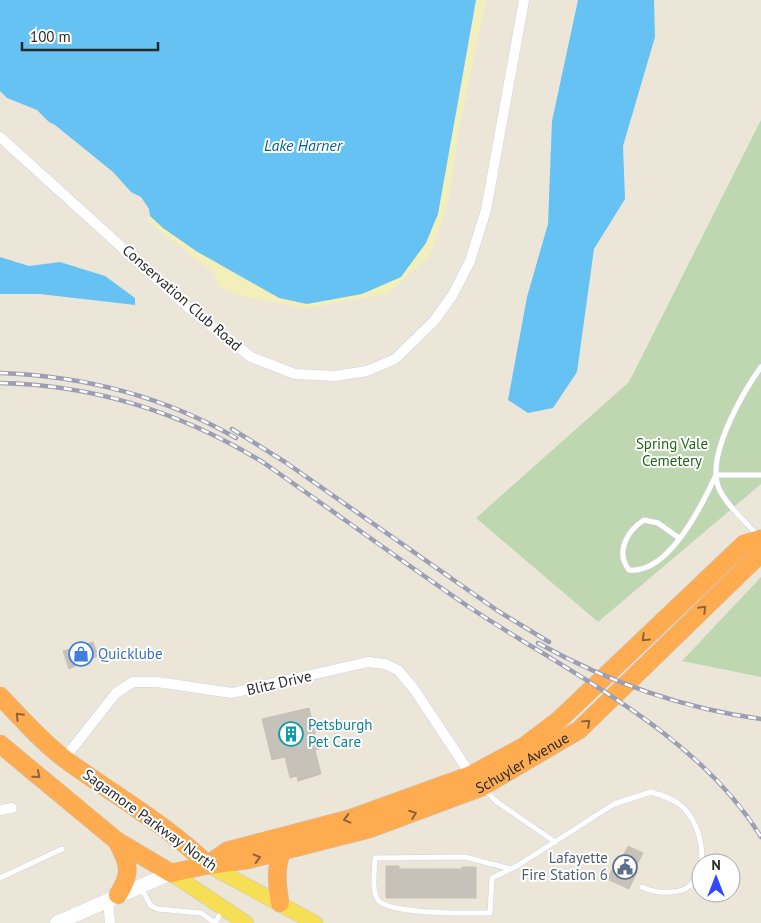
<svg xmlns="http://www.w3.org/2000/svg" width="761" height="923" viewBox="0 0 761 923" font-family="'PT Sans',sans-serif">
<style>
.sand{fill:#f3efba}
.cemetery{fill:#bfd7b0}
.water{fill:#67c2f4}
.building{fill:#c7c2b9;stroke:#c7c2b3}
.lines{fill:none;stroke-linecap:round;stroke-linejoin:round}
.lane-casing{stroke:#cfd1e3;stroke-width:6}
.street-casing{stroke:#cfd1e3;stroke-width:11}
.secondary-casing{stroke:#cfd1e3;stroke-width:15}
.primary-casing{stroke:#c7c7c7;stroke-width:16}
.highway-casing{stroke:#c7c7c7;stroke-width:19}
.lane{stroke:#fff;stroke-width:5}
.street{stroke:#fff;stroke-width:10}
.secondary{stroke:#fff;stroke-width:14}
.primary{stroke:#f6df54;stroke-width:15}
.highway{stroke:#ffac51;stroke-width:18}
.rail-casing{stroke:#9c9eb4;stroke-width:4.5}
.rail{stroke:#fff;stroke-width:2.5;stroke-dasharray:8;stroke-linecap:butt}
.oneway{stroke:#89643b}
.labels{text-anchor:middle;stroke-width:4;stroke-linejoin:round;paint-order:stroke}
.street-label{font-size:15px;fill:#292929;stroke:#fff}
.park-label{font-size:15px;fill:#206816;stroke:#fff}
.shop-label{font-size:15px;fill:#366cbe;stroke:#fff;text-anchor:start}
.culture-label{font-size:15px;fill:#0d838f;stroke:#fff;text-anchor:start}
.service-label{font-size:15px;fill:#4e5e75;stroke:#fff;text-anchor:end}
.water-label{font-size:16px;font-style:italic;fill:#075d9e;stroke:#fff}
</style>
<rect width="100%" height="100%" fill="#ece6d9"/>
<path class="sand" d="M476,0H486L458,133L448,203L430,255L388,294L307,308L241,296L218,286L214,273L148,221L150,216L196,251L307,304L362,294L401,277L426,243L456,116Z"/>
<g class="cemetery">
<path d="M761,120V484L598,622L476,518L629,382Z"/>
<path d="M761,577V677L682,661Z"/>
</g>
<g class="water">
<path d="M0,0H476L438,214L426,243L401,277L362,294L307,304L279,298L196,251L163,228L150,216L149,209L141,197L131,192L113,172L55,125L49,122L37,110L7,98L0,91Z"/>
<path d="M578,0H654L655,37L623,146L625,199L594,249L577,372L553,408L528,413L508,400L527,297L548,224L552,121Z"/>
<path d="M0,257L29,266L60,262L105,276L135,298V305L40,294H0Z"/>
</g>
<g class="building">
<path d="M93,642L98,656L69,669L63,651Z"/>
<path d="M309,708L319,749L315,750L321,774L298,781L297,776L290,778L285,757L272,760L262,719Z"/>
<path d="M628,846L643,853L634,871L637,872L629,889L607,879L616,862L619,864Z"/>
<path d="M386,866H399V869H462V867H476V898H386Z"/>
</g>
<g class="lines">
<g class="lane-casing">
<g id="lane">
<path d="M759,537C748,524 723,502 718,486C707,454 743,392 761,367"/>
<path d="M679,538L658,523L644,520C627,531 615,552 629,570C669,574 702,505 716,475H761"/>
<path d="M485,790L497,802L555,842"/>
<path d="M511,869L465,857L375,858C375,869 371,891 378,900C390,915 470,913 490,913L492,878L517,866L614,804L651,792C661,795 671,798 679,804C706,823 715,890 672,892C660,893 652,892 642,887"/>
<path d="M0,878L62,849"/>
<path d="M141,888L151,906L158,909L201,913L215,923L223,909"/>
</g>
</g>
<g class="street-casing">
<g id="street">
<path d="M0,137L190,309L251,357L295,374L335,376L367,371L395,359L434,321L452,296L470,261L486,210L524,0"/>
<path d="M64,759L116,693L133,682H157L232,693L368,662L385,664L398,670L414,689L471,775"/>
<path d="M0,810L12,808"/>
<path d="M108,899L110,923"/>
</g>
</g>
<g class="secondary-casing">
<path id="secondary" d="M57,923L171,873"/>
</g>
<g class="primary-casing">
<g id="primary">
<path d="M208,865L315,923"/>
<path d="M171,873L246,923"/>
</g>
</g>
<g class="highway-casing">
<g id="highway">
<path d="M0,696C21,718 42,742 66,760C114,795 166,824 208,865"/>
<path id="s1" d="M0,744L117,841L171,873L208,865L247,860L369,829L482,787L579,730L757,557L760,539"/>
<path d="M117,841C129,864 132,873 118,895"/>
<path d="M210,863L227,851L349,819L471,775L523,747L559,720L744,544L761,539"/>
<path d="M280,903C277,884 275,869 282,851"/>
</g>
</g>
<use href="#lane" class="lane"/>
<use href="#street" class="street"/>
<use href="#secondary" class="secondary"/>
<use href="#primary" class="primary"/>
<use href="#highway" class="highway"/>
<g class="rail-casing">
<g id="rail">
<path d="M0,373C84,376 163,396 236,438"/>
<path d="M0,383C96,385 183,413 264,463C333,511 400,560 469,607C568,673 697,732 761,837"/>
<path d="M232,429L285,462L498,611L549,642"/>
<path d="M538,643C608,682 681,708 761,719"/>
</g>
</g>
<use href="#rail" class="rail"/>
</g>
<defs><path id="oneway-chevron" d="M-2-3.5L2.5 0L-2 3.5" fill="none" stroke-width="1.6" stroke-linecap="round" stroke-linejoin="round" transform="scale(1.25)"/></defs>
<g class="oneway">
<use href="#oneway-chevron" transform="translate(703 609) rotate(-45)"/>
<use href="#oneway-chevron" transform="translate(645 638) rotate(136)"/>
<use href="#oneway-chevron" transform="translate(19 716) rotate(-134)"/>
<use href="#oneway-chevron" transform="translate(587 723) rotate(-43)"/>
<use href="#oneway-chevron" transform="translate(37 775) rotate(40)"/>
<use href="#oneway-chevron" transform="translate(413 814) rotate(-21)"/>
<use href="#oneway-chevron" transform="translate(347 819) rotate(165)"/>
<use href="#oneway-chevron" transform="translate(257 858) rotate(-15)"/>
</g>
<defs>
<g id="shop-ring" transform="scale(1.25)"><circle r="9.5" fill="#fff" stroke="#3f7fe0" stroke-width="1.5"/><path d="M-5-2.5h2.3a2.7 3.5 0 0 1 5.4 0H5L5.5 6h-11ZM-1.5-2.5h3a1.5 2.3 0 0 0-3 0Z" fill="#3f7fe0"/></g>
<g id="building-ring" transform="scale(1.25)"><circle r="9.5" fill="#fff" stroke="#0f9aa8" stroke-width="1.5"/><path d="M-4-6H4V6H1V3H-1V6H-4ZM-2.5-4.3h1.7v1.8h-1.7ZM.8-4.3h1.7v1.8H.8ZM-2.5-1h1.7V.8h-1.7ZM.8-1h1.7V.8H.8Z" fill="#0f9aa8"/></g>
<g id="civic-ring" transform="scale(1.25)"><circle r="9.5" fill="#fff" stroke="#5c6f8a" stroke-width="1.5"/><path d="M-.6-6.5H3V-4.5H.6V-3L4-1V1h2V6H-6V1h2V-1L-.6-3ZM-1.2 2.5V6h2.4V2.5Z" fill="#5c6f8a"/></g>
</defs>
<g fill-rule="evenodd">
<use href="#shop-ring" x="81" y="654"/>
<use href="#building-ring" x="291" y="734"/>
<use href="#civic-ring" x="625" y="867"/>
</g>
<g class="labels">
<g class="street-label">
<text transform="translate(182 298) rotate(41)" y="5">Conservation Club Road</text>
<text transform="translate(279 683) rotate(-13)" y="5">Blitz Drive</text>
<text dy="5" stroke="none"><textPath href="#s1" startOffset="585">Schuyler Avenue</textPath></text>
<text transform="translate(150 820) rotate(36)" y="5">Sagamore Parkway North</text>
</g>
<g class="park-label">
<text x="672" y="449">Spring Vale<tspan x="672" dy="17">Cemetery</tspan></text>
</g>
<g class="shop-label">
<text x="98" y="659">Quicklube</text>
</g>
<g class="culture-label">
<text x="308" y="730">Petsburgh<tspan x="308" dy="17">Pet Care</tspan></text>
</g>
<g class="service-label">
<text x="608" y="863">Lafayette<tspan x="608" dy="17">Fire Station 6</tspan></text>
</g>
<g class="water-label">
<text x="303" y="151">Lake Harner</text>
</g>
</g>
<g transform="translate(716 878)"><circle r="24" fill="#ffffff" stroke="#a9a9a9"/>
<path d="M0-4L9 19L0 12L-9 19Z" fill="#3348ff"/>
<text y="-8" font-size="14" font-weight="bold" text-anchor="middle" fill="#292929">N</text>
</g>
<path d="M22 42v8h136v-8" fill="none" stroke="#292929" stroke-width="2.5"/>
<text x="30" y="42" font-size="15" fill="#292929" stroke="#ffffff" stroke-width="4" paint-order="stroke">100 m</text>
</svg>
